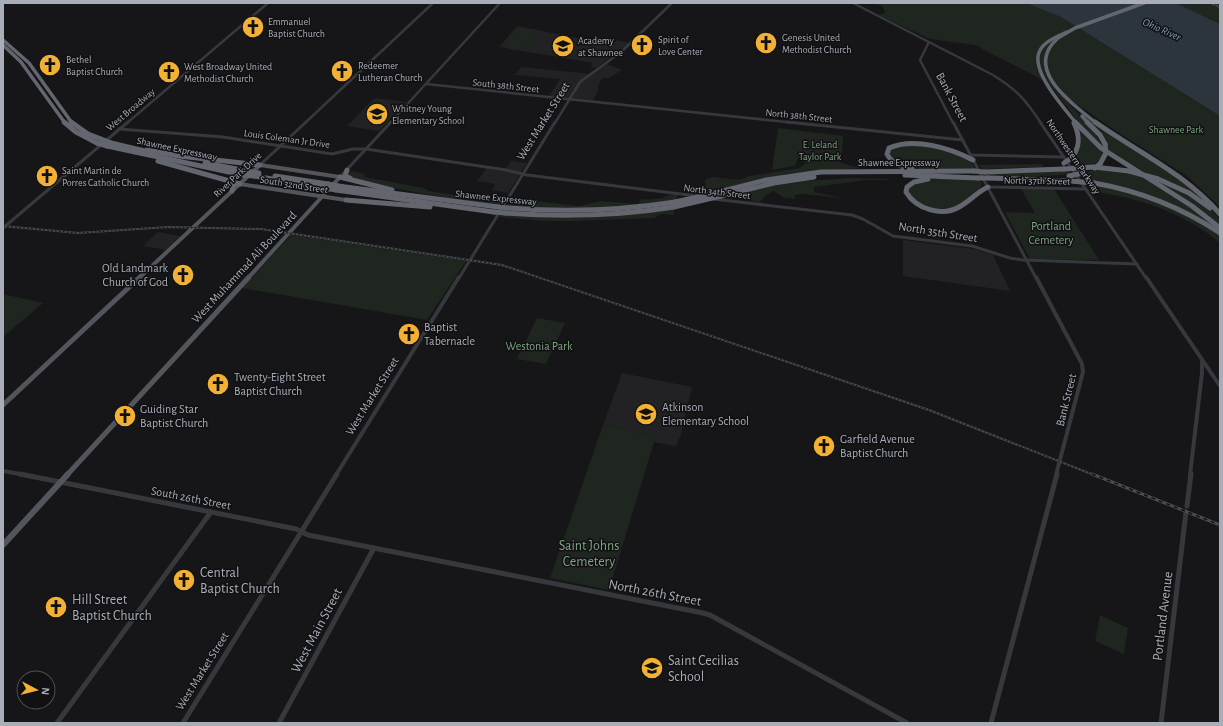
<svg xmlns="http://www.w3.org/2000/svg" width="1223" height="726" viewBox="0 0 1223 726" font-family="'Alegreya Sans',sans-serif">
<style>
.built{fill:#222225}
.green{fill:#1e261f}
.water{fill:#2c353c}
.lines{fill:none;stroke-linecap:round;stroke-linejoin:round}
.minor-far3{stroke:#37383d;stroke-width:2.5}
.minor-far2{stroke:#37383d;stroke-width:3}
.minor-far1{stroke:#37383d;stroke-width:4}
.minor{stroke:#37383d;stroke-width:5}
.major-far2{stroke:#53555c;stroke-width:4}
.major-far1{stroke:#53555c;stroke-width:5}
.major{stroke:#53555c;stroke-width:6}
.highway-far1{stroke:#63666e;stroke-width:3.5}
.highway{stroke:#63666e;stroke-width:5}
.rail-far1-casing{stroke:#4a4c52;stroke-width:2}
.rail-casing{stroke:#4a4c52;stroke-width:3}
.rail-far1{stroke:#111113;stroke-width:1;stroke-dasharray:2;stroke-linecap:butt}
.rail{stroke:#111113;stroke-width:1.5;stroke-dasharray:4;stroke-linecap:butt}
.highway-bridge-far1{stroke:#63666e;stroke-width:3.5}
.highway-bridge{stroke:#63666e;stroke-width:5}
.labels{text-anchor:middle;stroke-width:3;stroke-linejoin:round;paint-order:stroke}
.far-poi-label{font-size:10px;fill:#a8adb8;stroke:#111113;text-anchor:start}
.far-street-label{font-size:10px;fill:#a8adb8;stroke:#111113}
.far-park-label{font-size:10px;fill:#7fa381;stroke:#111113}
.far-water-label{font-size:11px;font-style:italic;fill:#7f9bb3;stroke:#111113}
.street-label{font-size:12px;fill:#a8adb8;stroke:#111113}
.park-label{font-size:12px;fill:#7fa381;stroke:#111113}
.poi-label{font-size:12px;fill:#a8adb8;stroke:#111113;text-anchor:start}
.near-park-label{font-size:14px;fill:#7fa381;stroke:#111113}
.near-poi-label{font-size:14px;fill:#a8adb8;stroke:#111113;text-anchor:start}
.near-street-label{font-size:14px;fill:#a8adb8;stroke:#111113}
</style>
<rect width="100%" height="100%" fill="#161618"/>
<g class="built">
<path d="M517,26L612,45L617,40L629,43L596,68L590,67L593,63L499,47Z"/>
<path d="M607,64L622,70L609,78H602L597,88L599,89L593,100L549,96L560,79L515,75L521,67L591,74Z"/>
<path d="M375,98L406,102L379,131L347,126Z"/>
<path d="M511,161L527,163L508,193L492,190L495,184L477,181L486,169L504,171Z"/>
<path d="M158,232L180,236L166,250L143,246Z"/>
<path d="M903,240L973,249L993,255L1010,291L903,276Z"/>
<path d="M622,373L692,387L681,434L676,446L654,442L652,435L603,425Z"/>
</g>
<g class="green">
<path d="M874,3H1026L1061,17L1220,116V207L1187,176L1113,129L1055,89L1096,133L1103,148L1078,122L1052,87L1039,78L975,45L930,39L879,15L885,13L883,7Z"/>
<path d="M1176,3H1209L1220,8V24Z"/>
<path d="M519,28H521L520,29H534L538,33L525,49L514,50L506,46L503,47Z"/>
<path d="M1081,113L1174,173L1205,202L1140,172L1108,151L1098,130Z"/>
<path d="M1077,126L1103,152C1099,167 1088,166 1075,167L1070,160L1076,154Z"/>
<path d="M778,128L843,136L841,163L859,168L786,174L706,193L705,180L712,177L740,180L749,176L800,168L805,164V158H798L795,166L772,170Z"/>
<path d="M914,143L965,156L969,158L975,169C947,169 911,176 890,156L889,150Z"/>
<path d="M1041,164L1044,167L982,169L979,165Z"/>
<path d="M1097,168L1139,174L1177,197L1220,230L1176,206L1084,181L1080,175Z"/>
<path d="M1069,170L1072,174L1031,177L986,176L984,173Z"/>
<path d="M350,171L365,174L364,177L424,188L429,191L502,202L500,205C450,199 400,191 350,177L348,176Z"/>
<path d="M1147,176C1173,186 1202,198 1220,219V226Z"/>
<path d="M852,178L888,179V180H866L814,187V192L843,198L802,194L795,195V199L784,198L774,191L766,195L760,202L727,197L766,187L806,181Z"/>
<path d="M936,179H980L982,184L978,191L957,206L948,209L928,208L912,199L908,190C914,181 926,180 936,179Z"/>
<path d="M1095,185L1147,197L1177,210L1220,234V243C1185,213 1139,198 1095,192Z"/>
<path d="M1021,189H1054L1099,260L1030,259L1005,212L1035,213Z"/>
<path d="M669,195H677V200L621,208L535,209L508,205L511,198L578,206L601,201L638,204L641,199C651,200 660,200 669,195Z"/>
<path d="M674,209L673,215L661,214L654,218L573,221H545L500,217L503,214L573,218L608,217Z"/>
<path d="M291,235L466,261L427,320L242,288Z"/>
<path d="M3,294L43,303L3,337Z"/>
<path d="M537,318L565,323L546,364L517,359Z"/>
<path d="M603,425L652,435L654,442L609,590L550,578Z"/>
<path d="M1100,615L1128,628L1124,654L1095,641Z"/>
</g>
<path class="water" d="M1026,3H1176L1220,24V116L1061,17Z"/>
<g class="lines">
<g class="minor-far3">
<path d="M853,3L993,75C1017,90 1025,99 1041,123"/>
<path d="M929,42L920,60L953,123"/>
<path d="M426,84L796,123"/>
<path d="M127,123L268,3"/>
<path d="M305,123L433,3"/>
<path d="M390,123L500,3"/>
<path d="M555,123L580,82L621,52L672,3"/>
</g>
<g class="minor-far2">
<path d="M787,122L963,140"/>
<path d="M953,122L1036,278"/>
<path d="M1040,122L1146,278"/>
<path d="M119,129L223,137L332,154L353,149H366L506,170L527,175L697,196"/>
<path d="M971,155L1064,157"/>
<path d="M260,165L306,122"/>
<path d="M340,177L391,122"/>
<path d="M988,187L1086,189"/>
<path d="M713,199L852,215L863,219L893,236L972,246L1010,258L1023,260L1137,264"/>
<path d="M3,228L128,122"/>
<path d="M459,278L555,122"/>
</g>
<g class="minor-far1">
<path d="M1036,277L1082,364L1083,372L1056,475"/>
<path d="M1146,277L1220,386"/>
<path d="M3,471L25,475"/>
<path d="M336,475L459,277"/>
<path d="M1190,475L1202,373V361"/>
</g>
<g class="minor">
<path d="M20,474L296,529L308,535L703,613L710,615L907,723"/>
<path d="M1187,506L1191,474"/>
<path d="M57,723L211,512"/>
<path d="M183,723L337,474"/>
<path d="M279,723L374,548"/>
<path d="M991,723L1057,474"/>
<path d="M1161,723L1186,512"/>
</g>
<g class="major-far2">
<path d="M240,184L346,200"/>
<path d="M139,278L260,165L340,177"/>
<path d="M248,278L340,177"/>
</g>
<g class="major-far1">
<path d="M3,405L140,277"/>
<path d="M67,475L249,277"/>
</g>
<path class="major" d="M3,545L68,474"/>
<g class="highway-far1">
<path d="M1067,32C1056,37 1039,43 1038,57C1036,77 1064,108 1076,123"/>
<path d="M1057,39C1023,70 1073,104 1096,123"/>
<path d="M3,40L29,63L72,123"/>
<path d="M3,45L21,62L65,123"/>
<path d="M1082,116L1088,123"/>
</g>
<g class="highway">
<path d="M64,122L76,132L97,143"/>
<path d="M71,122L88,134L101,139"/>
<path d="M1075,122L1101,148L1192,206L1220,228"/>
<path d="M1087,122L1100,135L1105,144"/>
<path d="M1095,122C1139,153 1183,172 1220,214"/>
<path d="M111,143L149,152"/>
<path d="M107,146L243,175"/>
<path d="M147,150L179,156L260,165"/>
<path d="M1070,159C1081,148 1080,136 1074,123"/>
<path d="M158,161L240,184"/>
<path d="M205,163L247,171"/>
<path d="M1100,164L1106,153"/>
<path d="M1079,168L1094,167L1129,171"/>
<path d="M912,169C902,167 892,164 887,154L889,148C914,137 950,148 973,160"/>
<path d="M347,170L345,176L350,178"/>
<path d="M985,172L1064,169"/>
<path d="M905,175L978,178"/>
<path d="M254,176L325,188"/>
<path d="M275,176L328,184"/>
<path d="M340,177L392,190"/>
<path d="M988,178L1070,181"/>
<path d="M928,179L914,182L907,187L906,192C916,209 942,217 959,207C970,201 977,192 988,187"/>
<path d="M1158,179L1189,193L1210,208"/>
<path d="M231,182L234,184L232,191"/>
<path d="M1094,183C1140,191 1181,207 1220,233"/>
<path d="M338,186L498,207"/>
<path d="M336,190L494,212"/>
<path d="M707,195L766,180L821,172L974,171"/>
<path d="M721,196L774,183L814,177"/>
<path d="M346,200L430,207"/>
<path d="M508,208C564,212 619,211 675,202"/>
<path d="M505,213C562,217 618,216 674,207"/>
</g>
<g class="rail-far1-casing">
<g id="rail-far1">
<path d="M1211,3L1220,7"/>
<path d="M3,226L78,233L168,227L261,229L502,265L929,410L1094,475"/>
</g>
</g>
<g class="rail-casing">
<path id="rail" d="M1092,474L1220,525"/>
</g>
<use href="#rail-far1" class="rail-far1"/>
<use href="#rail" class="rail"/>
<path class="highway-bridge-far1" d="M1058,38L1075,28L1144,3"/>
<g class="highway-bridge">
<path d="M101,139L111,143"/>
<path d="M97,143L107,146"/>
<path d="M1105,144L1106,153"/>
<path d="M1064,163L1070,159"/>
<path d="M1095,168L1100,164"/>
<path d="M1064,169L1079,168"/>
<path d="M247,171L259,173"/>
<path d="M974,171L985,172"/>
<path d="M1129,171L1158,179"/>
<path d="M243,175L254,176"/>
<path d="M1069,176L1083,173"/>
<path d="M978,178H988"/>
<path d="M1070,181L1094,183"/>
<path d="M328,184L338,186"/>
<path d="M325,188L336,190"/>
<path d="M675,202L707,195"/>
<path d="M498,207L508,208"/>
<path d="M674,207L721,196"/>
<path d="M494,212L505,213"/>
</g>
</g>
<defs>
<g id="church-disc" transform="scale(1.15)"><circle r="9.5" fill="#f2b134" stroke="#111113"/><path d="M-1.2-6h2.4v3.5h3.3v2.4h-3.3V6h-2.4V-.1h-3.3v-2.4h3.3Z" fill="#111"/></g>
<g id="school-disc" transform="scale(1.15)"><circle r="9.5" fill="#f2b134" stroke="#111113"/><path d="M0-5L7-2L0 1L-7-2ZM-4 1L0 2.5L4 1V4Q0 6-4 4Z" fill="#111"/></g>
</defs>
<g fill-rule="evenodd">
<use href="#church-disc" x="253" y="27"/>
<use href="#church-disc" x="766" y="43"/>
<use href="#church-disc" x="642" y="45"/>
<use href="#school-disc" x="563" y="46"/>
<use href="#church-disc" x="50" y="65"/>
<use href="#church-disc" x="342" y="71"/>
<use href="#church-disc" x="169" y="72"/>
<use href="#school-disc" x="377" y="114"/>
<use href="#church-disc" x="47" y="176"/>
<use href="#church-disc" x="183" y="275"/>
<use href="#church-disc" x="409" y="334"/>
<use href="#church-disc" x="218" y="384"/>
<use href="#school-disc" x="646" y="414"/>
<use href="#church-disc" x="125" y="416"/>
<use href="#church-disc" x="824" y="446"/>
<use href="#church-disc" x="184" y="580"/>
<use href="#church-disc" x="56" y="607"/>
<use href="#school-disc" x="652" y="668"/>
</g>
<g class="labels">
<g class="far-poi-label">
<text x="268" y="25">Emmanuel<tspan x="268" dy="12">Baptist Church</tspan></text>
<text x="782" y="41">Genesis United<tspan x="782" dy="12">Methodist Church</tspan></text>
<text x="658" y="43">Spirit of<tspan x="658" dy="12">Love Center</tspan></text>
<text x="578" y="44">Academy<tspan x="578" dy="12">at Shawnee</tspan></text>
<text x="66" y="63">Bethel<tspan x="66" dy="12">Baptist Church</tspan></text>
<text x="358" y="69">Redeemer<tspan x="358" dy="12">Lutheran Church</tspan></text>
<text x="184" y="70">West Broadway United<tspan x="184" dy="12">Methodist Church</tspan></text>
<text x="392" y="112">Whitney Young<tspan x="392" dy="12">Elementary School</tspan></text>
<text x="62" y="174">Saint Martin de<tspan x="62" dy="12">Porres Catholic Church</tspan></text>
</g>
<g class="far-street-label">
<text transform="translate(506 85) rotate(6)" y="4">South 38th Street</text>
<text transform="translate(130 109) rotate(-40)" y="4">West Broadway</text>
<text transform="translate(799 115) rotate(6)" y="4">North 38th Street</text>
<text transform="translate(287 138) rotate(8)" y="4">Louis Coleman Jr Drive</text>
<text transform="translate(177 148) rotate(12)" y="4">Shawnee Expressway</text>
<text transform="translate(1074 156) rotate(56)" y="4">Northwestern Parkway</text>
<text x="899" y="166">Shawnee Expressway</text>
<text transform="translate(237 174) rotate(-43)" y="4">River Park Drive</text>
<text transform="translate(1037 180) rotate(1)" y="4">North 37th Street</text>
<text transform="translate(294 184) rotate(9)" y="4">South 32nd Street</text>
<text transform="translate(717 191) rotate(7)" y="4">North 34th Street</text>
<text transform="translate(496 197) rotate(6)" y="4">Shawnee Expressway</text>
</g>
<g class="far-park-label">
<text x="1176" y="133">Shawnee Park</text>
<text x="820" y="148">E. Leland<tspan x="820" dy="12">Taylor Park</tspan></text>
</g>
<g class="far-water-label">
<text transform="translate(1162 29) rotate(24)" y="4">Ohio River</text>
</g>
<g class="street-label">
<text transform="translate(952 97) rotate(62)" y="4">Bank Street</text>
<text transform="translate(543 121) rotate(-58)" y="4">West Market Street</text>
<text transform="translate(938 232) rotate(9)" y="4">North 35th Street</text>
<text transform="translate(244 267) rotate(-47)" y="4">West Muhammad Ali Boulevard</text>
<text transform="translate(372 396) rotate(-58)" y="4">West Market Street</text>
<text transform="translate(1066 400) rotate(-76)" y="4">Bank Street</text>
<text transform="translate(191 498) rotate(11)" y="4">South 26th Street</text>
<text transform="translate(202 671) rotate(-58)" y="4">West Market Street</text>
</g>
<g class="park-label">
<text x="1051" y="230">Portland<tspan x="1051" dy="14">Cemetery</tspan></text>
<text x="539" y="350">Westonia Park</text>
</g>
<g class="poi-label">
<text x="168" y="272" text-anchor="end">Old Landmark<tspan x="168" dy="14">Church of God</tspan></text>
<text x="424" y="331">Baptist<tspan x="424" dy="14">Tabernacle</tspan></text>
<text x="234" y="381">Twenty-Eight Street<tspan x="234" dy="14">Baptist Church</tspan></text>
<text x="662" y="411">Atkinson<tspan x="662" dy="14">Elementary School</tspan></text>
<text x="140" y="413">Guiding Star<tspan x="140" dy="14">Baptist Church</tspan></text>
<text x="840" y="443">Garfield Avenue<tspan x="840" dy="14">Baptist Church</tspan></text>
</g>
<g class="near-park-label">
<text x="589" y="550">Saint Johns<tspan x="589" dy="16">Cemetery</tspan></text>
</g>
<g class="near-poi-label">
<text x="200" y="577">Central<tspan x="200" dy="16">Baptist Church</tspan></text>
<text x="72" y="604">Hill Street<tspan x="72" dy="16">Baptist Church</tspan></text>
<text x="668" y="665">Saint Cecilias<tspan x="668" dy="16">School</tspan></text>
</g>
<g class="near-street-label">
<text transform="translate(655 592) rotate(11)" y="5">North 26th Street</text>
<text transform="translate(1162 616) rotate(-83)" y="5">Portland Avenue</text>
<text transform="translate(316 630) rotate(-62)" y="5">West Main Street</text>
</g>
</g>
<rect width="1223" height="726" fill="none" stroke="#a8adb8" stroke-width="8"/>
<g transform="translate(36 690) rotate(97)"><circle r="19" fill="#111113" stroke="#4d4f55"/>
<path d="M0-3L7 15L0 10L-7 15Z" fill="#f2b134"/>
<text y="-6" font-size="11" font-weight="bold" text-anchor="middle" fill="#a8adb8">N</text>
</g>
</svg>
